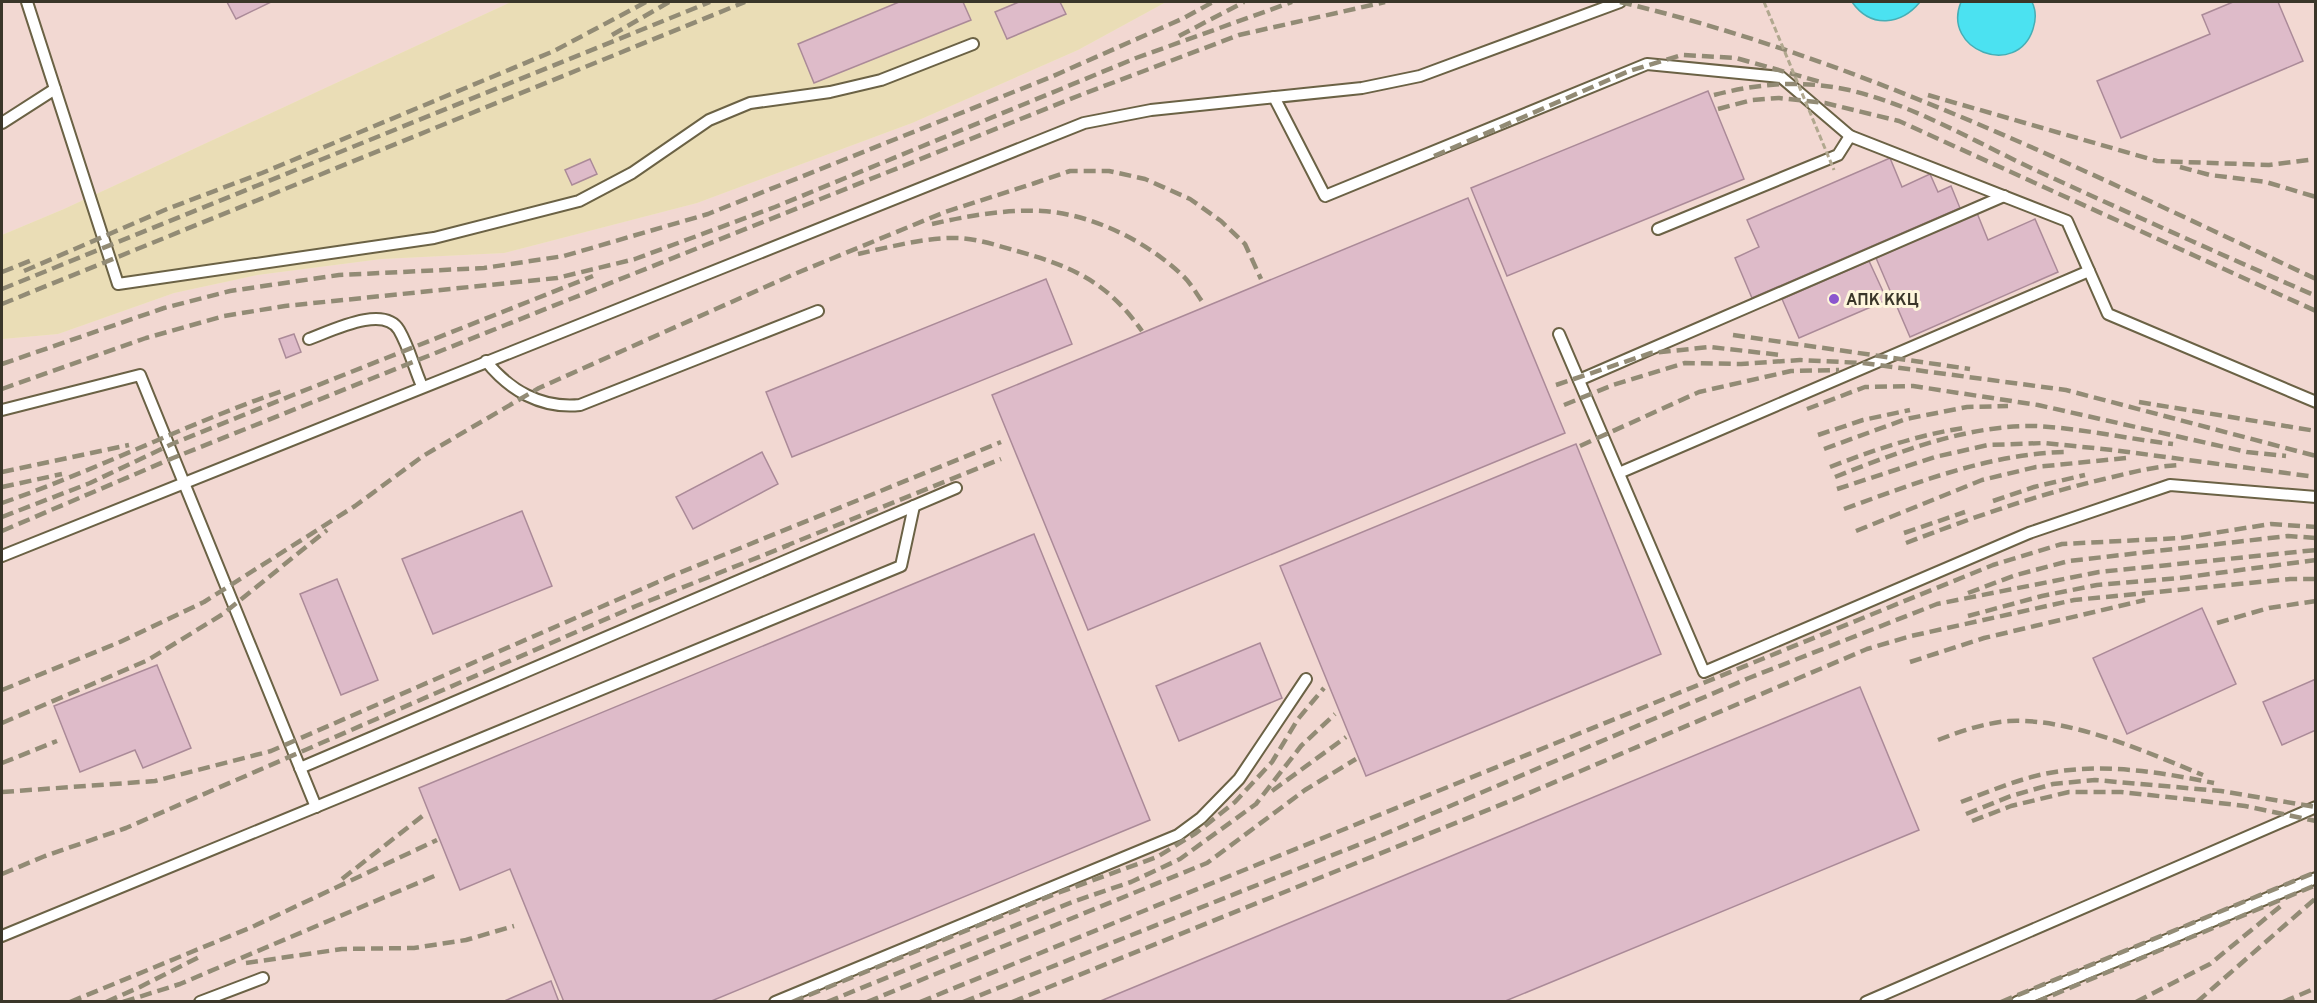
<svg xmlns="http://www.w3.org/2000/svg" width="2317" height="1003" viewBox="0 0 2317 1003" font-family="Overpass,sans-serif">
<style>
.industrial{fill:#f2d8d2}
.built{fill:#eaddb6}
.water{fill:#4be2f1;stroke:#46aeb5;stroke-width:1.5}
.building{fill:#debbc9;stroke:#ab8a98;stroke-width:1.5}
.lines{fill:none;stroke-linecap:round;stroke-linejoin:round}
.service-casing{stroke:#6b6245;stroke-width:14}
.service{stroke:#fff;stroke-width:10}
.rail{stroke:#928b75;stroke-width:4.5;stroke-dasharray:12 6;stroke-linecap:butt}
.path-bridge{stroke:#b1a88f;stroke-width:3;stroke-dasharray:6 3;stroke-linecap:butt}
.poi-dot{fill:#8c56ce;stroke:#fef6dc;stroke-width:2}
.labels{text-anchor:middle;stroke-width:6;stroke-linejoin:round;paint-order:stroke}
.poi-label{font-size:16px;font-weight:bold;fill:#3a3629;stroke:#fef6dc;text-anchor:start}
</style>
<rect width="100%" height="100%" fill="#f3e8c8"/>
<g class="industrial">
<path d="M2,2H511L64,209L2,235Z"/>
<path d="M1166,2H2315V1001L2,1002V339L58,334L174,293L257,275L381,259L504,253L697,203L912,123L1078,50Z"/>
</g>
<path class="built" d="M511,2H1166L1078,50L912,123L697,203L504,253L381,259L257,275L174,293L58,334L2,339V235L64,209Z"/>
<g class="water">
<path d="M1852,2H1920C1901,25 1871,29 1852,2Z"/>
<path d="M1961,2H2032C2036,10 2036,20 2033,29C2017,79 1941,50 1961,2Z"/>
</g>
<g class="building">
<path d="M227,2H271L236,19Z"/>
<path d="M899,2H963L971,20L814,83L798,44Z"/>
<path d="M1019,2H1060L1066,14L1007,39L995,12Z"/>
<path d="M2233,2H2278L2303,61L2121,138L2097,81L2210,34L2202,15Z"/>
<path d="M1708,91L1744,179L1507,276L1471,188Z"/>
<path d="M1890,158L1902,187L1930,174L1938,192L1951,186L1960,208L1752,298L1735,258L1759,247L1747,220Z"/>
<path d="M590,159L597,174L572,185L565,170Z"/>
<path d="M1468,198L1565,433L1088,630L992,395Z"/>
<path d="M1977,213L1988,240L2035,219L2058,272L1910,337L1876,258Z"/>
<path d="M1869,261L1887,300L1799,338L1782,299Z"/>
<path d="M1046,279L1072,344L792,457L766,392Z"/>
<path d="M294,334L301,352L286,358L279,339Z"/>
<path d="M1576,444L1661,654L1366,776L1280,566Z"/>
<path d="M762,452L778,484L693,529L676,497Z"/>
<path d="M522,511L552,586L433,634L402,559Z"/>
<path d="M1034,534L1150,820L709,1002H564L510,869L460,890L419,788Z"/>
<path d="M337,579L378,680L341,695L300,594Z"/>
<path d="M2202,608L2236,684L2127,734L2093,658Z"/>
<path d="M1260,643L1282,698L1179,741L1156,686Z"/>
<path d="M157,665L191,748L143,768L135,750L80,772L54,706Z"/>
<path d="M2316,679V730L2282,745L2263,702Z"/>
<path d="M1860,687L1919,830L1503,1002H1098Z"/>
<path d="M551,981L559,1002H502Z"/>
</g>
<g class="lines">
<g class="service-casing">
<g id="service">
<path d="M27,2L118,284L434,238L579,201L632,173L709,120L750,103L830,92L881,80L973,44"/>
<path d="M1274,97L1325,196L1647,64L1781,77L1850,136L2067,221L2108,314L2316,402"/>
<path d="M2,123L55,89"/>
<path d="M1658,229L1838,155L1850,136"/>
<path d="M1559,334L1704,672L2029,533L2170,485L2316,497"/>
<path d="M309,339C331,331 384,304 399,330C409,347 414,368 422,386"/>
<path d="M486,361C509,390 541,409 580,405L818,311"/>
<path d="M1579,380L2004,196"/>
<path d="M2,410L140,375L316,807"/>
<path d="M1619,473L2089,271"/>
<path d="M2,556L1084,123L1151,110L1362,88L1420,76L1620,2"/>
<path d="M300,768L956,488"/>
<path d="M2,936L901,566L914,506"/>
<path d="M200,1002L263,978"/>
<path d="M775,1002L1178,835L1201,818L1239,779L1306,679"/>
<path d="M1866,1002L2316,807"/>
<path d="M2017,1002L2316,878"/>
</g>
</g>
<use href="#service" class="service"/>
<g class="rail">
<path d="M1620,2C1864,60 2089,173 2316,279"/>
<path d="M612,35L669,2"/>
<path d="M1179,36L1244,2"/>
<path d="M1714,95C1760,83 1803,80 1849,90C1913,105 1970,139 2029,167C2124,211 2220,254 2316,296"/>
<path d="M1928,95L2157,161L2269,165L2316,159"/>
<path d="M1718,109L1752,100L1779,98L1825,103L1899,121L2316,311"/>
<path d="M1434,156L1629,71L1682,55L1736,58L1821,82"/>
<path d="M2180,167L2210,175L2266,182L2316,197"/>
<path d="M932,224C967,216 1006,209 1042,211C1092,214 1146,241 1182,275C1191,283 1197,295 1204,304"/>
<path d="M858,254C890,247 926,237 959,238C978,239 999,246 1017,251C1074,267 1107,282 1142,331"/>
<path d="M24,271L167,209L262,173L554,51L646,2"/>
<path d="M2,272L32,260"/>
<path d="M2,289L710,2"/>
<path d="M2,304L745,2"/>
<path d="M1733,335L1970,369"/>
<path d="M2,364L164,308L230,291L339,275L484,268L564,256L708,214L1051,77L1184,18L1213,2"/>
<path d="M1556,385L1651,353L1710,347L1781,355"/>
<path d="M2,389L146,338L224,316L285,306L557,278L635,259L775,207L1136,58L1292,2"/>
<path d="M2139,402L2316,431"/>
<path d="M1564,405L1613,385L1685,363L1741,364L1800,360L1863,363L2066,390L2316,456"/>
<path d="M1807,409L1865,387L1913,386L2038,405L2247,452L2286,456"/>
<path d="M1818,435L1863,420L1910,410"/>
<path d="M1580,446L1699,392L1791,371L1839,370"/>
<path d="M1824,449L1906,419L1967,407L2008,406"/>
<path d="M1830,467C1874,450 1917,435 1964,428"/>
<path d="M2,472L129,445"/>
<path d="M1835,477C1898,452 1967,425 2035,426C2080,428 2128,439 2173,444"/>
<path d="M2,487L62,474"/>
<path d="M1837,489L1935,457L1988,445L2044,443L2113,450L2316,477"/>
<path d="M1993,501L2034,487L2085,475"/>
<path d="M2,503C97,470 186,424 282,391"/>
<path d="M1844,509C1916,483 1988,454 2065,452"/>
<path d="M2,517L90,483L172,444L293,395L593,276"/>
<path d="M2,531L173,458L1083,94L1239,35L1385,2"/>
<path d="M1856,531L1982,480L2036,467L2126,458"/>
<path d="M1904,533L1965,512"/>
<path d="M1906,543C1971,518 2036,495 2104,479C2130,473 2154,466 2181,465"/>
<path d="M783,547L1001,459"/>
<path d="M1968,593L2016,575L2069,561L2288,536L2316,538"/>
<path d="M1968,616L2042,596L2097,585L2180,578L2316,560"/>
<path d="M2217,623L2269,608L2316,601"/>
<path d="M1910,662L1984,638L2145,600"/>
<path d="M2,690L120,642L204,602L355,506L423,456L539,388L792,275L945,212L1035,183L1070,171H1109L1145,179L1190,199L1221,221L1245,244L1261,279"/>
<path d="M2,723L148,660L223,614L327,530"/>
<path d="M1938,740C1961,731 1985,723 2009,721C2072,718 2146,752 2203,775"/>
<path d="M2,763L57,741"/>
<path d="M1272,791L1346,737"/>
<path d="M2,792L155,781L271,751L674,575L1001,442"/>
<path d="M1961,802C1988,792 2016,780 2044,774C2099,762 2160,772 2214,783"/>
<path d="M1966,814L2011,796L2053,784L2095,780L2221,791L2316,807"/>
<path d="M1972,821L2011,806L2069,792H2121L2186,799L2245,806L2316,821"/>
<path d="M2,874L45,856L126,828L636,606L789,545"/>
<path d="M342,879L425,814"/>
<path d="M246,963L342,949L414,948L466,940L514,926"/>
<path d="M70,1002L252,927L437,840"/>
<path d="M106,1002L140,987L203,955"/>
<path d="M123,1002L180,984L439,874"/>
<path d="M792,1002L1055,894L1157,857L1196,833L1235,802L1272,762L1298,719L1324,688"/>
<path d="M827,1002L1075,901L1131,882L1180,859L1256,804L1301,746L1335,714"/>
<path d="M867,1002L1207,863L1305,790L1356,759"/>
<path d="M920,1002L1993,565L2062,544L2181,538L2271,524L2316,527"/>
<path d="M963,1002L1373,839L1749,678L1937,604L2099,572L2316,550"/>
<path d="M1012,1002L1515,799L1867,649L1911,636L2074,600L2290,579H2316"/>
<path d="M2001,1002L2316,872"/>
<path d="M2036,1002L2316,885"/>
<path d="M2136,1002L2210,964L2282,905"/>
<path d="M2197,1002L2316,898"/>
<path d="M2283,1002L2316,988"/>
</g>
<path class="path-bridge" d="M1764,2L1834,170"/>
</g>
<circle class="poi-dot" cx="1834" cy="299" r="6"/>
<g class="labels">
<g class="poi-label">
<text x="1846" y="305">АПК ККЦ</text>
</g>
</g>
<rect width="2317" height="1003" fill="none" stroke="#3a3629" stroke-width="6"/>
</svg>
